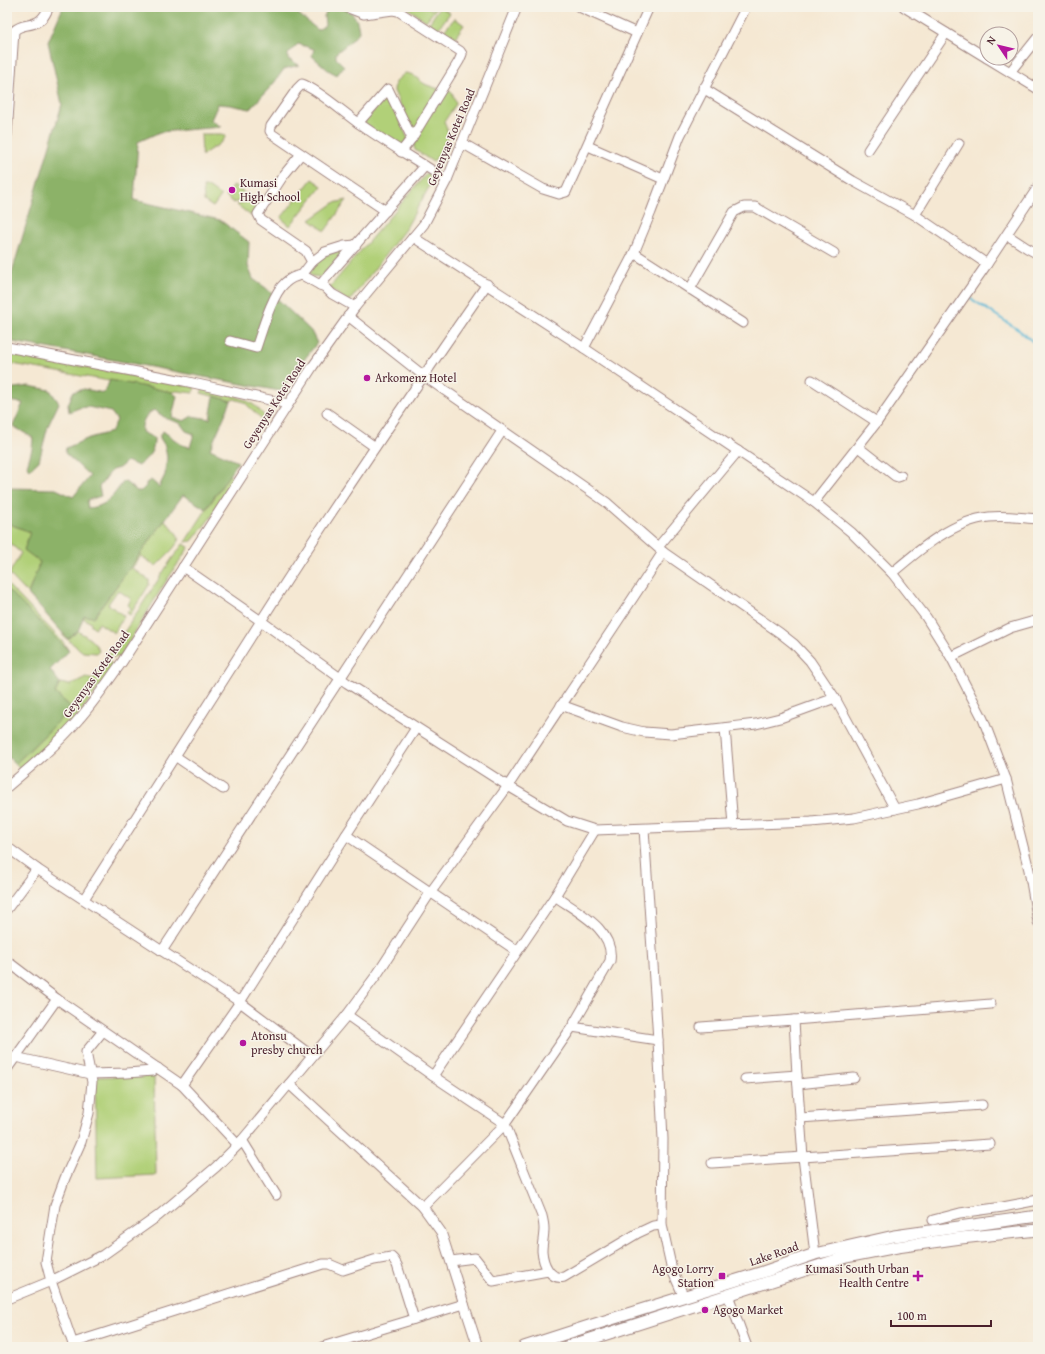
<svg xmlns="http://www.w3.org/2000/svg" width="1045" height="1354" viewBox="0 0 1045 1354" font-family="'Gentium Book Plus',serif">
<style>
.green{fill:#b1d078;stroke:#7e7852}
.forest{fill:#8cb268;stroke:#6b684a;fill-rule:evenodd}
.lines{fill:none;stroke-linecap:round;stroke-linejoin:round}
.stream{stroke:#58b8d7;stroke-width:2}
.minor-casing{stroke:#a0847f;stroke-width:11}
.major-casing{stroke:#a0847f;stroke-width:13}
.minor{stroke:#fff;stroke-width:9}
.major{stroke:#fff;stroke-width:11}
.poi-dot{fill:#b5179e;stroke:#f7f3e8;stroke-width:1.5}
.labels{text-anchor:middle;stroke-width:3;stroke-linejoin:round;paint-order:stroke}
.street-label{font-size:12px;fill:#4a1f2b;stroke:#f7f3e8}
.poi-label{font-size:12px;fill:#4a1f2b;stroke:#f7f3e8;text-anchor:start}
</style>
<rect width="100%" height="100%" fill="#f7f3e8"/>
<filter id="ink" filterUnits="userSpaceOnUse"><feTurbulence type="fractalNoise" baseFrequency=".025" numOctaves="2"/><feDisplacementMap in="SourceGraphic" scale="8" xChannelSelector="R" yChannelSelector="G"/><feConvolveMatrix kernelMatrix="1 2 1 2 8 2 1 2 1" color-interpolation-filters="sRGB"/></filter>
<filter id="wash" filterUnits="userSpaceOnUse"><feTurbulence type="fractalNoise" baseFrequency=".012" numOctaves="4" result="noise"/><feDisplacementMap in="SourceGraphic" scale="16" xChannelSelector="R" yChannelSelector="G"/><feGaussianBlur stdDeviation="0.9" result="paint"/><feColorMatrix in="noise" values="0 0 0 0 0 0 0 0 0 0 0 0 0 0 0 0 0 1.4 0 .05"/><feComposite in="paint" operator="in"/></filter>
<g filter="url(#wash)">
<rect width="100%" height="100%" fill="#f5e8d3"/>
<g class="green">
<path d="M406,7H428L432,10L434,7H437L426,21Z"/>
<path d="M440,7L450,13L438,29L429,23Z"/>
<path d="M454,19H456L464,25L454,39L443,32Z"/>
<path d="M405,73C415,73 419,82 427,85C434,88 443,90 452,92L456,104L444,122L449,134L439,154L433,162L415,150L414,146L416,140L394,91L395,82Z"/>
<path d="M389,97L408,139L402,146L381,137L364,122L385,98Z"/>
<path d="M201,134H222L226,136C219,148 210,147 202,156Z"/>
<path d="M427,173L433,176V180L406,228L349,302L329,288Z"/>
<path d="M312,179L322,186L290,226L281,218Z"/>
<path d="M234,185L249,197L234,203L226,196Z"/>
<path d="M203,187H208L221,196L213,207L204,201Z"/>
<path d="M251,199L260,206L251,216L237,205Z"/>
<path d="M347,200L325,231L310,220L334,203Z"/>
<path d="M349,247L321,277L312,276L309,274L320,257Z"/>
<path d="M7,355L35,358L195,387L193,393L177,391L172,392L7,363Z"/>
<path d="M203,389C228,395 249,394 265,417L263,420L244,402L234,399L231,401L201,393Z"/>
<path d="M229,475L236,480L212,516L192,541L185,542Z"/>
<path d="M165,520L177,534L179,541L172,550L156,566L141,556L132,568L149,580V585L130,615L127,613L131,608L128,605L131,599L118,590L108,604L124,616L114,633L99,623L95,628L91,625V623L83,618L84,616L94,617Z"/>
<path d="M7,523L31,532L40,562L28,594L9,574L21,553L7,541Z"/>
<path d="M183,544L189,547L163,586L120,657H108L171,560Z"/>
<path d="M7,584L63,642L69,651L7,589Z"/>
<path d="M78,631C86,636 96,642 99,651L97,653L83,652L63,636V633L68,639Z"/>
<path d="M106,660L115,666L73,722L22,771L15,764L56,724L71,707L55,693L60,683L70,685L86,677L92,680Z"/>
<path d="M154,1075L156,1175L97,1178L95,1077Z"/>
</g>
<g class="forest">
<path d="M63,7H294L296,12L318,30L325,25L324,16L328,9C348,6 357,12 359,32L351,41L336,53V58L344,66L337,75L328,70L312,56L314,49L298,44L288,54V59L299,65L284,69L274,83L250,109L230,105L218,104L211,120L221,127L160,132L138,142L134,200L220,220L249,242L248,266L253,279L266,288L311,331L317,343L280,391C189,375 99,356 7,341V289L62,104L48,42Z"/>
<path d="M110,380L172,392L177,396L172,417L184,421L192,416L210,419L214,396L231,401L210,449L238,462L206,509L183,495L94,617L84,616L78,631L68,639L28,594L40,562L24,550L30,532L7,523V488L56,489L73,497L90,476L65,453L66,448L89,438L111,432L117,420L111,412L88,407L79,408L69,412L68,405L73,392L84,389L104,393ZM154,410L167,419L180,423L186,431L194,434L190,447L182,445L163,431L160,434V438L165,446L167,458L165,475L159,487L151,480L146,483V486L141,491H137L124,481C112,496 109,506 88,508L87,502L88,500L101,496L99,487L112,470L119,468L127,461L138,466C149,456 154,453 154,438L142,432C141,422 145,415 154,410Z"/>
<path d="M29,386L50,390L59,403L48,426L39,461L30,469L27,466L32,449L33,438L13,426L23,403L7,401V389Z"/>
<path d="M7,589L69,651L50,670L60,683L55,693L71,707L56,724L15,764L9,758L7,760Z"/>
</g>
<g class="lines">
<path class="stream" d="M970,298L1020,331L1038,346"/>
</g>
</g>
<g filter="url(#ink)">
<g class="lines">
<g class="minor-casing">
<g id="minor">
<path d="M346,7L364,14L393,10L398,11L460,51L462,54L459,61L412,138L401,152"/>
<path d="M579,7L637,33"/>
<path d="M904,7L987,58"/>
<path d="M987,58L1038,89"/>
<path d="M1010,72L1038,37"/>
<path d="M703,88L853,181L915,215L987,264"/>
<path d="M358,123L388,89L412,138"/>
<path d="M7,135L14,31C22,23 29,27 37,22C44,19 46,13 49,7"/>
<path d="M462,143L543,189L559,194L566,192L649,7"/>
<path d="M588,146L663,179"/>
<path d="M868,150L946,33"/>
<path d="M301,154L283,176L258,214L261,220L306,251L312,262L302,275"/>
<path d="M386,211L272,134L270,131L271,126L297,89L302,84C317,89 343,112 357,122C386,143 417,160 447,180"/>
<path d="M915,215L959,143"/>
<path d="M1007,235L1027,248L1038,254"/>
<path d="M413,237L584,348L814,502L851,532L892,573L926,617L951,657L983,719L1006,779L1029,870L1038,922"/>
<path d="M634,253L743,323"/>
<path d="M312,262L325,252L344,246L356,245"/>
<path d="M690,289L734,212L744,207H755L834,253"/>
<path d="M355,307L332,294L325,287L320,285L425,166"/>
<path d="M348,316L424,376L606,502L663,552C612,631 559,708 508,786L347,683L261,621C333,507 410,395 487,284"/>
<path d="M230,341L256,348C262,331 272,294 285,283C289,279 296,276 302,275L320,285"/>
<path d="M7,347L184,381L288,404"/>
<path d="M584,348L634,253L651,212L680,136L746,7"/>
<path d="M812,380L877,422"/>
<path d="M327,413L375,447"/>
<path d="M858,447L895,476L898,477L901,476"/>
<path d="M814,502L877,422L987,264L1038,187"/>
<path d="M658,547L738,451"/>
<path d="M663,552L780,633L794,644L810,661L835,698L895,809"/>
<path d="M892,573C919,550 952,521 989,517C1005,515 1022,518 1038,519"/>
<path d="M951,657L1010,628L1038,620"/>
<path d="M561,705L622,727L644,732L671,734L756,724L780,718L835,698"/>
<path d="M725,728L733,825"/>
<path d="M175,756L223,789"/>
<path d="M7,787C32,766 58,744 79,719C95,701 108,681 122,662L313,366L355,307L424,224L447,180L517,7"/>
<path d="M644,829L658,1040L663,1139L662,1225L672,1270L684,1297"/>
<path d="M595,830L555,896C577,912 615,929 610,961L572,1027L505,1124L542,1216C543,1220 544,1225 544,1229C544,1236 542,1244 542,1251C543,1264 550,1280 564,1277L638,1233L653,1226L662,1225"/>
<path d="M346,835L517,951"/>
<path d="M7,847L37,869L240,1002L312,1056"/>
<path d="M84,899L261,621L183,567"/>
<path d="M7,909L37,869"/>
<path d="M162,951L502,431"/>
<path d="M7,961L57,999L182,1085L238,1145"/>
<path d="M347,1015L433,1076L505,1124L423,1207"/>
<path d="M794,1020L991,1004"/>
<path d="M572,1027L658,1040"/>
<path d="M701,1027L794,1020L797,1075L803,1157L990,1144"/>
<path d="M15,1057L90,1074L127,1073L153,1071L158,1068"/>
<path d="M7,1069L57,999"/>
<path d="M433,1076L555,896"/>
<path d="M745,1079L797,1075"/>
<path d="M289,1084L423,1207L441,1232L445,1244L464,1304"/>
<path d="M798,1084L854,1078"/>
<path d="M182,1085L240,1002L346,835L416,728"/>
<path d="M800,1118L982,1105"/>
<path d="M242,1140L276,1195"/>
<path d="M712,1163L803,1157L815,1254"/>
<path d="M933,1220L960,1213L1003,1207L1038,1200"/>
<path d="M451,1261L475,1258L493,1281L548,1271"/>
<path d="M728,1295L747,1347"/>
<path d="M7,1299L51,1281L46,1262L55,1205L65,1178L81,1142L89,1113L92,1082L86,1052L103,1031"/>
<path d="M73,1343L323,1264H329L343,1270L374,1260L391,1257L394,1260L397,1265L414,1319"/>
<path d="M74,1347L51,1281L103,1255L158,1216L216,1167L238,1145L347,1015L378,973L430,893L508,786L567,821L595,830L811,822L854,818L918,804L1006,779"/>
<path d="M322,1347L464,1304L478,1347"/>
</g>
</g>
<g class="major-casing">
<g id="major">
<path d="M524,1347L589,1326L763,1272L815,1254L894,1236L1038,1216"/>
<path d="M566,1347L846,1257L897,1247L961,1238L1038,1230"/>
</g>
</g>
<use href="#minor" class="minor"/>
<use href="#major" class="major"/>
</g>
</g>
<g class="poi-dot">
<circle cx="232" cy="190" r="4"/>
<circle cx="367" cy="378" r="4"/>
<circle cx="243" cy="1043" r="4"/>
<rect x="718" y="1272" width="8" height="8" rx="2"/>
<path d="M916 1270h4v4h4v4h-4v4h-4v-4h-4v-4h4z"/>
<circle cx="705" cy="1310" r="4"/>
</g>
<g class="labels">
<g class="street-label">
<text transform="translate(451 137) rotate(-67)" y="4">Geyenyas Kotei Road</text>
<text transform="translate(274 404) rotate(-57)" y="4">Geyenyas Kotei Road</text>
<text transform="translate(96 674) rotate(-54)" y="4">Geyenyas Kotei Road</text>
<text transform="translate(774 1254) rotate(-19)" y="4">Lake Road</text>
</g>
<g class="poi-label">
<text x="240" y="187">Kumasi<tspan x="240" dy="14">High School</tspan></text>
<text x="375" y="382">Arkomenz Hotel</text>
<text x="251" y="1040">Atonsu<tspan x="251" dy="14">presby church</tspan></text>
<text x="714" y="1273" text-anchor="end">Agogo Lorry<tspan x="714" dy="14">Station</tspan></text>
<text x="909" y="1273" text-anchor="end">Kumasi South Urban<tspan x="909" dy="14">Health Centre</tspan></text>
<text x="713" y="1314">Agogo Market</text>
</g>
</g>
<rect width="1045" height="1354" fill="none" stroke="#f7f3e8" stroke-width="24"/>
<g transform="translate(999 46) rotate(305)"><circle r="19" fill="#f7f3e8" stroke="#b29e9c"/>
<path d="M0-3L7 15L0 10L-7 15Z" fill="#b5179e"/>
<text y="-6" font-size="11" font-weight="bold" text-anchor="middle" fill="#4a1f2b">N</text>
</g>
<path d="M891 1320v6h100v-6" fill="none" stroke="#4a1f2b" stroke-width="2"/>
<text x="897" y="1320" font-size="12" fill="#4a1f2b" stroke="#f7f3e8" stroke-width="3" paint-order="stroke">100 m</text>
</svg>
